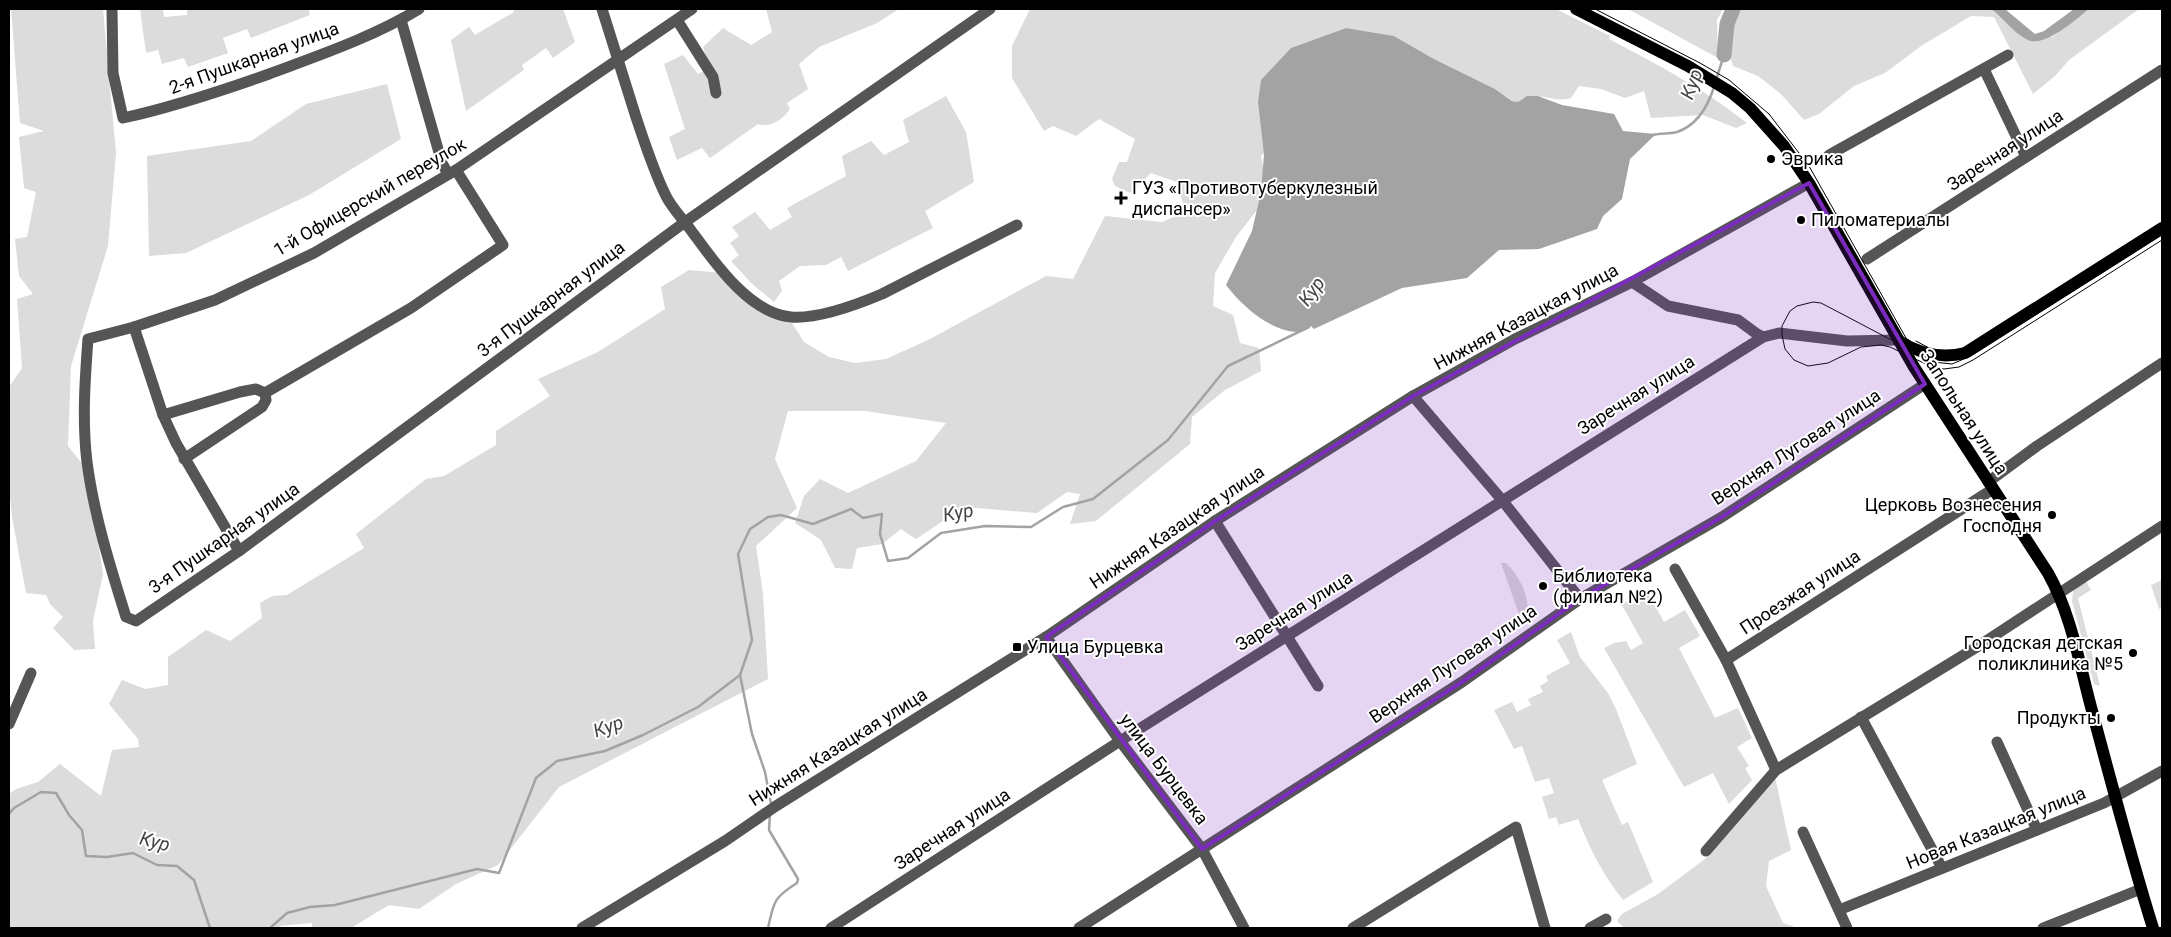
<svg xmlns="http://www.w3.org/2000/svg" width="2171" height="937" viewBox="0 0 2171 937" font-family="Roboto,sans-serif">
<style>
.green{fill:#dcdcdc}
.water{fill:#a3a3a3}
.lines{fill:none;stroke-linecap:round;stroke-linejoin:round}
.stream{stroke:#a3a3a3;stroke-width:2.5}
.river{stroke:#a3a3a3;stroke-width:15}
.minor{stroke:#555;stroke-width:11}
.major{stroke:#000;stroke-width:12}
.tram{stroke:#000;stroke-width:1}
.marked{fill:#7b2cbf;fill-opacity:0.2;stroke:#7b2cbf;stroke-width:4;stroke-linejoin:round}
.poi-dot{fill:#000;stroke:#fff;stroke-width:2}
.labels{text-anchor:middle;stroke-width:4;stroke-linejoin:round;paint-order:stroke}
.street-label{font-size:18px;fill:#000;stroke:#fff}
.poi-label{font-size:18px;fill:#000;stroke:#fff;text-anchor:start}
.water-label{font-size:19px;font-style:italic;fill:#444;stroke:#fff}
</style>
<rect width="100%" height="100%" fill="#fff"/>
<g class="green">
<path d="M11,9H103L116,153L108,246L71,366L68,446L87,470L103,574L93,621L95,649L74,650L53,628L63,617L50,604L46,595L26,593L12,517L9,485V387L22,368L17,299L33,294L19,276L15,239L27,237L36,192L24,188L19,137L44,131L20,123Z"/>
<path d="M140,9H163L164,17L187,15V9H308L310,15L251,38L247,29L223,38L228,53L188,67L184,58L162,64L158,50L146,53Z"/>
<path d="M513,9H563L575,42L553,58L546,48L522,65L524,70L466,111L451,40L469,27L475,35L514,12Z"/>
<path d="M766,9H899L877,23L819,47L799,64L808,89L787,103L790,109C784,118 770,129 758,124L710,158L702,148L677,160L669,137L685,129L664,64L683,55L698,74L710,68L703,47L723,28L751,45L772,32Z"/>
<path d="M1030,9H1556L1610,36L1609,39C1657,64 1704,89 1747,123L1736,128L1703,115L1651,118L1644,91L1625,98L1601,89L1579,86L1571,98C1550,104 1538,88 1518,102L1513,101L1495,89L1434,59L1394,36L1346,28L1291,48L1264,154L1261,155L1265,178L1257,210L1236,237L1215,273L1213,306L1233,315L1240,343L1259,348L1261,371L1225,390L1192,417L1190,444L1096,521L1070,524L1080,494L1067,492L1037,513L964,507L916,539L901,529L882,544L857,548L852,569L835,568L821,540L795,523L804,496L820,479L848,493L916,461L946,423L865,411H788L775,459L797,508L756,546L763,594L768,679L559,787L498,865L456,884L419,909L389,905L351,928H312V923L280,926L278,928H9V794L16,789L38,782L60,764L101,796L112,750L139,747L138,739L109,704L122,680L145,689L168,685V657L206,630L230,641L262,618L260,603L272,596L287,595L364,548L356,534L426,479L444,476L496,445V431L550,396L538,379L598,352L665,309L661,287L689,270L723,273L775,317L792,323L804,342L829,357L855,363L886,359L928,340L1046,276L1073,279L1105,216L1162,222L1180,214L1183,203L1177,182L1151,173L1130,193L1115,186L1112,179L1119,162H1127L1135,139L1099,119L1076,136L1053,126L1044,131L1012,78V46Z"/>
<path d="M1628,9H1723L1717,20L1718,58Z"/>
<path d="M1739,9H1991L2018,33L2052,37L2089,9H2139L2069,60L2056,75L2033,94L1994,17L1971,16L1921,46L1885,73L1854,86L1819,114L1804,120L1781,94L1758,76L1733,66C1726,48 1732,26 1739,9Z"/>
<path d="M387,84L401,139L309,195L186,253L149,256L147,156L251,141L306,104Z"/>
<path d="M946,96L966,132L974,182L925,211L933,228L848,271L841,257L826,265L800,266L779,281L782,291L774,302L751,283L731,261L739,255L730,243L739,236L732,227L755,212L770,230L792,217L787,208L846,176L842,156L871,141L884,155L909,142L903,120Z"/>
<path d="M1501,563H1506C1520,577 1527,592 1528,611L1521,620Z"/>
<path d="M2085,580L2091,590L2078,598L2100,686L2094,684L2072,601L2073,591Z"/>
<path d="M2162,580V608L2159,609L2151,585Z"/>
<path d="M1646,590L1664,622L1685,610L1700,636L1679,648L1715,718L1738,708L1752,738L1737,747L1749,766L1745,768L1752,780L1729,804L1713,773L1684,787L1604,648L1614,643L1626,641L1631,650L1643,643L1622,605Z"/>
<path d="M1571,632L1580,657L1608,693L1616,709L1637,764L1602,780L1622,825L1628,822L1653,882L1623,900C1603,875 1590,849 1578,819L1559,825L1556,817L1549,819L1542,797L1554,793L1549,778L1535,782L1522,746L1514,749L1494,710L1512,702L1517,712L1531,705L1528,699L1543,692L1540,686L1548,681L1546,676L1570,663L1557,640Z"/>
<path d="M1775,777L1791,850L1769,861L1766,886L1783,923L1798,928H1624L1617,921L1622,914L1658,894L1705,859Z"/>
</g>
<g class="water">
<path d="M1991,9H2005L2035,34L2044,31L2074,9H2089C2076,19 2043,50 2026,39C2013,32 2003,18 1991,9Z"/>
<path d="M1346,28L1394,36L1434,59L1495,89L1512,101L1518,102L1527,96H1538L1562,105L1614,114L1623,131L1656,134L1630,159L1622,199L1603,216L1597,229L1539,249L1499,250L1467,278L1402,288L1314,329L1311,326C1306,329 1301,332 1296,332C1269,330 1242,306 1226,285L1252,231L1261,192L1264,154L1258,102L1261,80L1291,48Z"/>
</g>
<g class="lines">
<g class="stream">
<path d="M1716,80L1724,55"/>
<path d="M1653,135C1661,133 1670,134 1677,132C1698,125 1708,106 1714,87"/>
<path d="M740,675L752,734L765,772L771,804"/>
<path d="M9,814L14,808L41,792L56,793L69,815L82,830L86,856L107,857L133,853L157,865L177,866L194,880L210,928"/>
<path d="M270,928L287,913L310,907L335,905L477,869L499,873L536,778L557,761L605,751L643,735L698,707L740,675L752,640L738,554L750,529L768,517L781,515L813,524L851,509L863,518L882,514L880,534L888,561L908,558L941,533L985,526L1031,527L1063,507L1093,499L1168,440L1228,366L1309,327"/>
<path d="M768,928C774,902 773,898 797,883L798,879L769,830L770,814"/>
</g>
<path class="river" d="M1724,55L1727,24L1733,9"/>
<g class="minor">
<path d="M112,9L113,73L123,118C173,107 221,91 269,74C320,55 373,37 419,9"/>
<path d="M602,9C613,44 624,79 635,114C644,141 653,170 666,196C672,208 682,218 690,229C713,260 748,313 791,317C819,319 856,305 882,294L1017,225"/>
<path d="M692,9L456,170L314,253L215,300L134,327L88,339C85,379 82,421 87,462C94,515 110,566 126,617L136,621L239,551L685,222L990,9"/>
<path d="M401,20L442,163L448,174"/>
<path d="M677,20L713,77L716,93"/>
<path d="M1984,69L2026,157"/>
<path d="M1829,155L2008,55"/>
<path d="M1867,259L2162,70"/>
<path d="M1632,282L1668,306L1738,320L1757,334L1763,337"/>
<path d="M134,327L163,415L176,443L239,551"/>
<path d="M1413,396L1502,500L1580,599"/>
<path d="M163,415L240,392L256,389L265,393L411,308L503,245L456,170"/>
<path d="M184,459L262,407L266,400L265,393"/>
<path d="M1988,482L2037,446L2162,363"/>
<path d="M1215,521L1318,686"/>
<path d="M1675,569L1726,660L1776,770"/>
<path d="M1046,637L1120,741L1202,849L1244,928"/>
<path d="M1726,660L1993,489"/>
<path d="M1861,717L1942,868"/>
<path d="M9,724L31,673"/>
<path d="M1997,742L2037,830"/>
<path d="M1803,832L1847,928"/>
<path d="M1706,851L1776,770L1980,645L2162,526"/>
<path d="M1839,910L2104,803L2162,771"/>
<path d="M582,928L725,841L776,806L1046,637L1215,521L1413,396L1515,339L1632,282L1809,183"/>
<path d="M831,928L1120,741L1763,337L1779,333L1847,341L1898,340"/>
<path d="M1079,928L1462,682L1580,599L1722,517L1925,384"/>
<path d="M1353,928L1516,827L1545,928"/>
<path d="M1590,928L1606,919"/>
<path d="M2043,928L2141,889"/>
</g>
<g class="major">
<path d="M1576,9L1688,66L1732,93L1750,108L1784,146L1809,183L1914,367L2048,573C2071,614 2079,662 2091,707C2111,781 2130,855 2153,928"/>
<path d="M1899,341C1920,354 1941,359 1965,353L2162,228"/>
</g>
<g class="tram">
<path d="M1595,9L1700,63L1729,80L1769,114L1809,166L1906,338L1919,349"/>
<path d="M2162,235L1971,356L1952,364L1933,362L1844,315L1821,303L1813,302L1797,306L1790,311L1782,326V335L1785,349L1794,360L1808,366L1828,363L1861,347L1881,345L1890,347L1928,365L1944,369L1959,367L1973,360L2162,240"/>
<path d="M1916,341L1944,356L1961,359"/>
</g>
</g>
<path class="marked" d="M1809,183L1925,384L1722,517L1580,599L1462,682L1202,849L1046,637L1215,521L1413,396Z"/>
<g class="poi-dot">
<circle cx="1771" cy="159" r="5"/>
<path d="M1118.5 190.5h5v5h5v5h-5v5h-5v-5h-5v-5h5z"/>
<circle cx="1801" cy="220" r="5"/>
<circle cx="2052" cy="515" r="5"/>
<circle cx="1543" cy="586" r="5"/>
<rect x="1012" y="642" width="10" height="10" rx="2.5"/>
<circle cx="2133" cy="653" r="5"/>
<circle cx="2111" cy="718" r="5"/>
</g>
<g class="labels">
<g class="street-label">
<text transform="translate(254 58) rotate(-20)" y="6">2-я Пушкарная улица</text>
<text transform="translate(2005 150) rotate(-33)" y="6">Заречная улица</text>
<text transform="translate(370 197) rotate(-30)" y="6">1-й Офицерский переулок</text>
<text transform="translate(551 299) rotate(-37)" y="6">3-я Пушкарная улица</text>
<text transform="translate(1526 317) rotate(-28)" y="6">Нижняя Казацкая улица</text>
<text transform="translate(1636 395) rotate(-32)" y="6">Заречная улица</text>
<text transform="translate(1964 412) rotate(57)" y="6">Запольная улица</text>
<text transform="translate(1796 447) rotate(-33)" y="6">Верхняя Луговая улица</text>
<text transform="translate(1177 527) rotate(-34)" y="6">Нижняя Казацкая улица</text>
<text transform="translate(224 538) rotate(-35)" y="6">3-я Пушкарная улица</text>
<text transform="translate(1800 592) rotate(-33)" y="6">Проезжая улица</text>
<text transform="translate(1294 611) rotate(-32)" y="6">Заречная улица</text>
<text transform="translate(1453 664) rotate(-34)" y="6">Верхняя Луговая улица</text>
<text transform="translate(838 747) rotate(-32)" y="6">Нижняя Казацкая улица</text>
<text transform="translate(1164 769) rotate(53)" y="6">улица Бурцевка</text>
<text transform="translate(1996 828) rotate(-22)" y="6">Новая Казацкая улица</text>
<text transform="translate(952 829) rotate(-33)" y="6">Заречная улица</text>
</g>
<g class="poi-label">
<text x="1781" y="165">Эврика</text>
<text x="1132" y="194">ГУЗ «Противотуберкулезный<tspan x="1132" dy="21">диспансер»</tspan></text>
<text x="1811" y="226">Пиломатериалы</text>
<text x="2042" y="511" text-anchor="end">Церковь Вознесения<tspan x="2042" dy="21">Господня</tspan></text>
<text x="1553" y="582">Библиотека<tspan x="1553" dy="21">(филиал №2)</tspan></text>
<text x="2123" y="649" text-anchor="end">Городская детская<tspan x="2123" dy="21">поликлиника №5</tspan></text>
<text x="1027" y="653">Улица Бурцевка</text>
<text x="2101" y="724" text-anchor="end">Продукты</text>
</g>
<g class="water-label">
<text transform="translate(1691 84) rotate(-70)" y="7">Кур</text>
<text transform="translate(1311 291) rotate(-54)" y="7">Кур</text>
<text transform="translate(958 512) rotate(-11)" y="7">Кур</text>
<text transform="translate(608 726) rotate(-20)" y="7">Кур</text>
<text transform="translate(155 841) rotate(14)" y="7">Кур</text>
</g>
</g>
<rect width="2171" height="937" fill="none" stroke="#000000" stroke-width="20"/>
</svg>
